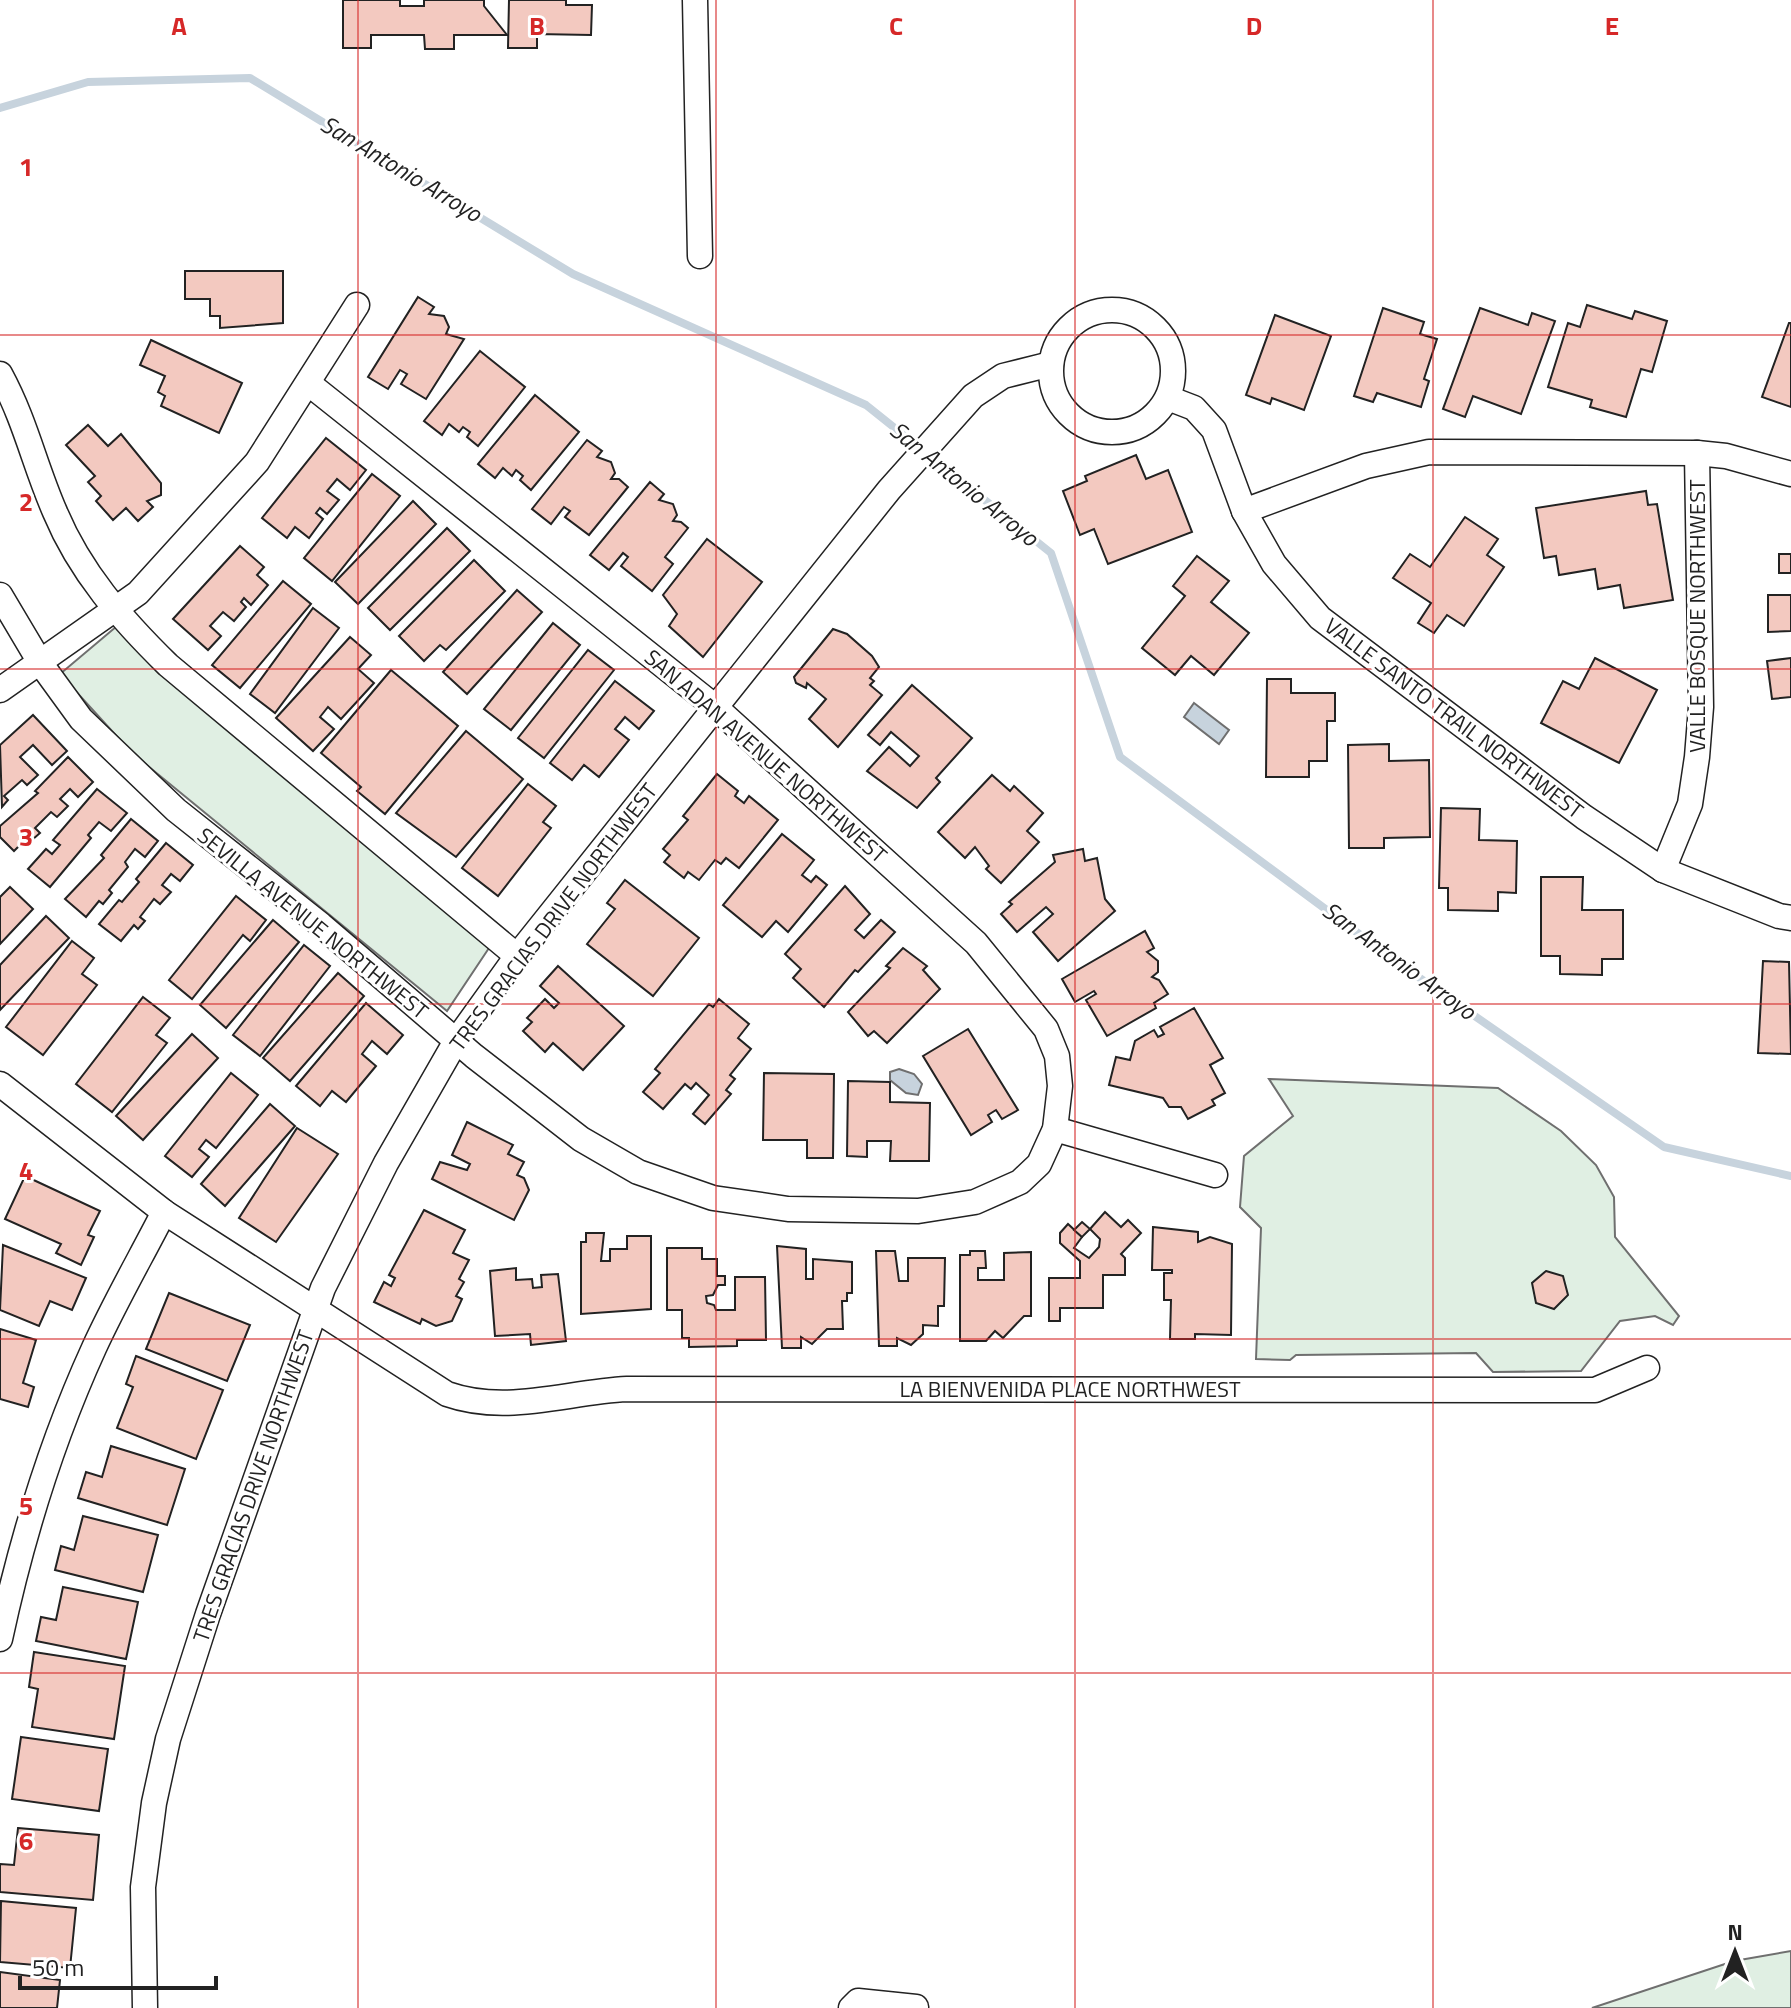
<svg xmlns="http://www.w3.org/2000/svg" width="1791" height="2008" viewBox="0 0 1791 2008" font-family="'Titillium Web',sans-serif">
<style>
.green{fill:#e0efe3;stroke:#6f6f6f;stroke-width:2}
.water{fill:#c7d3dd;stroke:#6f6f6f;stroke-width:2}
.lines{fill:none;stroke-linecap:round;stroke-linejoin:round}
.stream{stroke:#c7d3dd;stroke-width:8}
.building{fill:#f3c9c0;stroke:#222;stroke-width:2}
.street-casing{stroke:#222;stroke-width:27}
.street{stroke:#fff;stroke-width:24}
.grid{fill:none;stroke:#d62828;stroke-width:2;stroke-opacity:0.55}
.labels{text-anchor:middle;stroke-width:6;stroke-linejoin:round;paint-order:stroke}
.street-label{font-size:22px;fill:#222;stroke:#fff}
.water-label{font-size:24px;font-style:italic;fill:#222;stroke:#fff}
.grid-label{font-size:26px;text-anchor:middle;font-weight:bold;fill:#d62828;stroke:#fff;stroke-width:6;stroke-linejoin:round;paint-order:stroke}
</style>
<rect width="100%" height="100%" fill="#fff"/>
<g class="green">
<path d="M117,626L489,948L447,1011L132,753L60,674Z"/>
<path d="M1269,1079L1498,1088L1561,1131L1596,1165L1614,1197L1615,1237L1679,1316L1673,1325L1655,1316L1620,1321L1581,1371L1493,1372L1476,1353L1296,1355L1290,1360L1256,1359L1261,1228L1240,1207L1244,1156L1293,1116Z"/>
<path d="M1791,1951V2008H1592L1734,1961Z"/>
</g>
<g class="water">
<path d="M1194,703L1229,730L1219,744L1184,717Z"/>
<path d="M899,1069L914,1074L922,1084L918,1095L906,1093L890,1080V1072Z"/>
</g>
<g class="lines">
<path class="stream" d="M0,108L88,82L250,78L573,274L866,405L1051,553L1120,757L1401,965L1664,1147L1791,1176"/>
</g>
<g class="building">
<path d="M343,0H400V6H424V0H484V6L507,35H454V49H425L424,35H371V48H343Z"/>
<path d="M509,0H566V5H592L591,35L537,34V48H508Z"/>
<path d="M185,271H283V323L220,328V316H210V299H185Z"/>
<path d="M418,297L434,307L429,314L444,316L449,327L446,334L464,339L426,399L401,384L407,374L400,370L388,389L368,377Z"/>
<path d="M1587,305L1632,319L1635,311L1667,321L1652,372L1641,369L1626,417L1590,407L1592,400L1548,387L1568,323L1580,327Z"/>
<path d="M1383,308L1424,322L1420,334L1437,339L1424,379L1429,381L1421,407L1377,393L1373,402L1354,396Z"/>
<path d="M1480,308L1528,325L1532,313L1555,321L1521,414L1473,396L1465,417L1443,409Z"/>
<path d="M1275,315L1331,336L1304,410L1272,398L1270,404L1246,395Z"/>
<path d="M1789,323H1791V407L1762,397Z"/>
<path d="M151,340L242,383L219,433L161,406L165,396L158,392L165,376L140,365Z"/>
<path d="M480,351L525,387L478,446L467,437L470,432L463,427L459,432L449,424L442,435L424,421Z"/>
<path d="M535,395L579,432L531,490L520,480L523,476L516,470L512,476L503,468L495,478L478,464Z"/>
<path d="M88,425L108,446L121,434L161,483V495L147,501L153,507L138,521L126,508L113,520L96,501L101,496L88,482L95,476L66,445Z"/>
<path d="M326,438L366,470L350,490L337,479L327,491L339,500L327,514L320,508L316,513L323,519L309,538L295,527L287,538L262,518Z"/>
<path d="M587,440L602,451L597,457L611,462L615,473L611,479H619L628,487L589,535L565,517L570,511L564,507L551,524L532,509Z"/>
<path d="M1136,455L1146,479L1168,470L1192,532L1108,564L1094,529L1080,535L1063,491L1087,481L1085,476Z"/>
<path d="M372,474L400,496L332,581L304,558Z"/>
<path d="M650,482L664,494L659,500L673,504L677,515L673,521L681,522L688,528L665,557L673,564L652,591L621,566L628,557L623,553L609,570L590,555Z"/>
<path d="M1646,491L1648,505L1657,504L1673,600L1624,608L1620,585L1598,589L1595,569L1559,575L1556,556L1544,558L1536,508Z"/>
<path d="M413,501L436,524L358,604L335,582Z"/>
<path d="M1465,517L1498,539L1487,555L1504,567L1464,626L1447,615L1434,633L1418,623L1431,603L1393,578L1410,554L1430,567Z"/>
<path d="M447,528L470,551L390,630L368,608Z"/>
<path d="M707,539L762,582L703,657L669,626L677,614L663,595Z"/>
<path d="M240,546L264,567L257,575L268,585L251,605L244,598L241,602L246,607L234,621L223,612L210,626L221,636L208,650L173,619Z"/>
<rect x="1779" y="554" width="12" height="19"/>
<path d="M1197,556L1229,581L1211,602L1249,633L1214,675L1191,656L1175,675L1142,648L1185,596L1173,586Z"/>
<path d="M474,560L505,591L446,650L440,645L424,661L399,636Z"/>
<path d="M283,581L311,604L240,688L212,665Z"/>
<path d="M517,590L542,612L467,694L443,672Z"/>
<path d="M1768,595H1791V631L1768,632Z"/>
<path d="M313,608L339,628L275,713L250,694Z"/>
<path d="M553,623L580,645L511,730L484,709Z"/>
<path d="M833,629L847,634L872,656L879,667L870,678L874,681L870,685L882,695L838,747L809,719L826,699L807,683L806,688L796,683L794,677Z"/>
<path d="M350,637L371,655L358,669L374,683L341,719L328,707L320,717L334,729L313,751L276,718Z"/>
<path d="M588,650L614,670L544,758L518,738Z"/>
<path d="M1595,658L1657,690L1619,763L1541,723L1563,681L1579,689Z"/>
<path d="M1791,658V697L1772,699L1767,661Z"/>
<path d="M391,670L458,726L385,814L357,791L361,787L321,753Z"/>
<path d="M1267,679H1291V693H1335V721H1327V761H1309V777H1266Z"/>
<path d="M615,681L654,711L639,729L625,717L615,729L629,740L599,777L584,765L572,780L550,763Z"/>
<path d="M912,685L972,738L936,778L940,782L917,808L867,771L889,747L910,766L919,756L891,732L880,745L868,735Z"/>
<path d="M33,715L67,751L52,765L33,745L20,757L38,775L27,785L22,780L4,796L8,800L2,807L0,745Z"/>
<path d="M466,731L523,779L456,857L396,813Z"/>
<path d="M1389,744V761L1429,760L1430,837L1384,838V848H1349L1348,745Z"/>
<path d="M68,757L93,782L78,797L70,789L60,799L68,806L57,817L51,812L35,828L40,833L32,840L28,837L14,851L0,837V826L38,793L35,791Z"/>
<path d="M717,774L738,791L735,796L744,803L749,796L778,820L739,868L726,858L721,864L715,860L699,880L688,872L684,878L664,862L670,855L663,849L688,820L683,816Z"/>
<path d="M992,775L1010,791L1014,786L1043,813L1027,831L1039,842L1001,883L986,869L989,866L975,847L965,858L938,832Z"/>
<path d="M528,784L556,806L543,822L551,828L498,896L462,868Z"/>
<path d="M97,789L127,813L111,831L99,822L88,835L91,838L50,887L28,869L46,849L52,854L60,845L53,840Z"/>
<path d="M1441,808L1480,809L1479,840L1517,841L1516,893L1498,892V911L1448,910V888H1439Z"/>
<path d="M131,819L158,841L145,857L135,849L125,862L128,867L109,890L112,893L103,904L99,901L86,917L65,899L104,858L101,855Z"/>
<path d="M782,834L814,860L802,875L811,882L816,876L827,885L788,932L776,921L762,937L723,905Z"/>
<path d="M166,843L193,865L180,881L171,874L162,885L171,892L160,904L154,899L140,917L145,921L138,929L134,925L121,941L99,924L119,900L122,902L139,882L136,879Z"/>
<path d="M1083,849L1085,861L1097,858L1105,899L1115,911L1058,961L1033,932L1053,914L1046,907L1017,932L1001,914L1012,904L1009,902L1055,862L1053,855Z"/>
<path d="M1541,877H1583L1582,910H1623V959H1602V975L1560,974V956H1541Z"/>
<path d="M625,880L699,938L653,996L587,944L615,909L607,903Z"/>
<path d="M845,886L870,914L855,930L864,938L881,920L895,932L858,972L855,970L824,1007L793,978L801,969L785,954Z"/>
<path d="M10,887L33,909L0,944V897Z"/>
<path d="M236,896L266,920L250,941L243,935L192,999L169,980Z"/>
<path d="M46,916L69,938L0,1010V965Z"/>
<path d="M273,920L299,942L226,1028L200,1005Z"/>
<path d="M1145,931L1154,948L1147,952L1158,961V972L1152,977L1159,980L1168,994L1154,1003L1156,1008L1107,1036L1086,1000L1096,994L1094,991L1075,1002L1062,979Z"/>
<path d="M72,941L94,958L82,974L97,985L43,1055L6,1027Z"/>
<path d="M304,945L330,966L260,1056L233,1035Z"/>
<path d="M903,948L927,966L923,970L940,989L887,1043L874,1031L868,1036L848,1012L890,968L886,966Z"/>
<path d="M1763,961L1789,962L1791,1054L1758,1053Z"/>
<path d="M558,966L624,1026L583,1070L553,1043L545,1052L523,1031L532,1022L527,1018L545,999L554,1008L559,1003L540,986Z"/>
<path d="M338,973L364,996L290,1081L263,1058Z"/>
<path d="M143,997L170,1018L156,1035L167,1043L112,1112L76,1084Z"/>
<path d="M719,999L749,1024L738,1038L751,1049L730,1075L735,1079L726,1090L731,1094L705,1124L693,1114L709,1095L696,1083L691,1089L685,1084L663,1109L643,1092L660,1073L655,1069L709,1004L713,1007Z"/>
<path d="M366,1003L403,1035L387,1054L372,1041L362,1054L376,1066L346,1102L332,1091L320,1106L296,1086Z"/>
<path d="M1194,1008L1223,1058L1210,1065L1225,1093L1212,1100L1215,1105L1188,1119L1181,1107H1169L1163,1098L1109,1085L1116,1057L1130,1060L1135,1041L1154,1030L1158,1037L1164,1034L1160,1027Z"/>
<path d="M968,1029L1018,1110L1002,1119L996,1110L988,1115L992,1122L971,1135L923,1056Z"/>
<path d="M192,1034L218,1058L143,1140L116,1116Z"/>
<path d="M231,1073L258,1095L216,1148L206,1140L199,1149L209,1157L192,1177L165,1156Z"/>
<path d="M764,1073L834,1074L833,1158H807V1140H763Z"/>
<path d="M848,1081L890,1082V1102L930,1103L929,1161H890L891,1141H867V1157L847,1156Z"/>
<path d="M270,1104L295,1126L225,1206L201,1184Z"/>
<path d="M467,1122L513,1145L508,1154L524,1162L517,1175L524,1178L529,1190L514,1220L432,1179L440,1162L467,1170L470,1164L452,1155Z"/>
<path d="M297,1128L338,1154L276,1242L239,1218Z"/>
<path d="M25,1176L100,1211L88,1235L94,1237L81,1265L56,1253L61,1244L5,1219Z"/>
<path d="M424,1210L465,1230L453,1253L469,1260L459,1279L464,1282L456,1296L462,1299L452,1321L436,1326L422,1319L420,1324L374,1302L384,1282L391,1286L395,1278L389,1275Z"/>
<path d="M1105,1212L1121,1227L1128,1220L1141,1233L1121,1254L1125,1258V1275H1103V1308H1060V1321H1049V1278H1080V1261L1060,1243V1233L1068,1224L1082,1237L1074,1248L1089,1258L1099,1247L1100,1239L1090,1229Z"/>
<path d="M1082,1222L1090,1229L1082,1237L1074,1230Z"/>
<path d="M1153,1227L1198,1232V1242L1210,1237L1232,1244L1231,1335L1195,1334V1339H1170L1171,1300H1164V1273H1172V1270H1152Z"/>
<path d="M586,1233H604L601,1261H610V1249H627V1236H651V1309L581,1314V1242H586Z"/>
<path d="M3,1245L86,1278L72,1310L50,1301L39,1326L0,1310Z"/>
<path d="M777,1246L806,1249V1279H813V1259L852,1262V1293H847V1301H842L843,1329H827L812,1344L801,1337V1348H782Z"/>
<path d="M667,1248H702V1259H717V1276H725V1285H718L713,1295L706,1296L707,1303L714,1305L716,1310H735V1277H765L766,1340H737V1346L689,1347V1338H682V1310H667Z"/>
<path d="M876,1251H895L899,1281H908V1258H945L944,1306H938V1326L923,1325V1334L911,1345L897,1338V1346H879Z"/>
<path d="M970,1251H985L986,1268H978V1280H1004V1253L1031,1252V1316H1024L1003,1338L995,1331L986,1341H960V1255H970Z"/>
<path d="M516,1268V1280L532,1279L533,1288L542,1287L541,1275L558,1274L566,1341L531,1345L530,1334L495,1336L490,1271Z"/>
<path d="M1546,1271L1563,1276L1568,1295L1554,1309L1536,1303L1532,1283Z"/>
<path d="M169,1293L250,1325L227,1381L146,1349Z"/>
<path d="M0,1329L36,1340L23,1383L34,1387L28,1407L0,1399Z"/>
<path d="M136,1356L223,1390L196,1459L117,1428L133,1387L126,1384Z"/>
<path d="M111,1446L185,1469L167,1525L78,1498L86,1472L102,1477Z"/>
<path d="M83,1516L158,1535L143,1592L55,1570L61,1546L74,1550Z"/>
<path d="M63,1587L138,1602L126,1659L36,1641L41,1617L56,1620Z"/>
<path d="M34,1652L125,1666L114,1739L32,1727L38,1689L29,1687Z"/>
<path d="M21,1737L108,1749L99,1811L12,1799Z"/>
<path d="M18,1828L99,1835L93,1900L0,1892V1864L14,1865Z"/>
<path d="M1,1901L76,1908L70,1968L0,1962Z"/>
<path d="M0,1972L60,1980L57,2008H0Z"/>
</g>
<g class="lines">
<g class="street-casing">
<g id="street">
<path d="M695,0L700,256"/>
<circle cx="1112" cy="371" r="61"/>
<path d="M0,374C26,422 34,464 55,512C80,572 122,620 168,665L517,956"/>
<path d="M1168,398L1194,408L1214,430L1244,511L1274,564L1320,618L1584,817L1663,870L1779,916L1791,918"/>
<path d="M1244,511L1366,466L1429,452L1697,453L1726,456L1791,474"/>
<path d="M0,595L41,664L81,719L176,810L321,925L474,1056L581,1139L638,1172L713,1198L788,1209L918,1211L975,1202L1020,1182L1039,1164L1055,1129L1060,1086L1057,1056L1046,1029L976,943L714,706L308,383"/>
<path d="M0,690L138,593L257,462L357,305"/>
<path d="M1663,870L1690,804L1697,757L1701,707L1697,453"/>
<path d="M0,1084L164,1212L447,1394C507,1415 566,1392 627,1389L1595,1390L1647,1368"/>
<path d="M1055,1129L1215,1175"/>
<path d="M0,1639C21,1541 52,1440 94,1348C115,1302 141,1257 164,1212"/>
<path d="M145,2008L143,1887L154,1803L168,1739L208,1614L323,1288L386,1163L456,1041L517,956L889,490L973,396L1003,376L1051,364"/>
<path d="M851,2008L858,2001L916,2007"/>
</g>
</g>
<use href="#street" class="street"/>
</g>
<path class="grid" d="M358,0V2008M716,0V2008M1075,0V2008M1433,0V2008M0,335H1791M0,669H1791M0,1004H1791M0,1339H1791M0,1673H1791"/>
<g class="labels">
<g class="street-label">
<text transform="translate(1697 616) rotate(-90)" y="8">VALLE BOSQUE NORTHWEST</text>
<text transform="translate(1454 718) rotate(37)" y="8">VALLE SANTO TRAIL NORTHWEST</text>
<text transform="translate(766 756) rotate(41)" y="8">SAN ADAN AVENUE NORTHWEST</text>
<text transform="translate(553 917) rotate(-53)" y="8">TRES GRACIAS DRIVE NORTHWEST</text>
<text transform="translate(313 923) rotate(39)" y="8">SEVILLA AVENUE NORTHWEST</text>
<text x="1070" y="1397">LA BIENVENIDA PLACE NORTHWEST</text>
<text transform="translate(253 1486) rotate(-71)" y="8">TRES GRACIAS DRIVE NORTHWEST</text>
</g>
<g class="water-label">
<text transform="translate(401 169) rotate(31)" y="8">San Antonio Arroyo</text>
<text transform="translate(964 484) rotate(39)" y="8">San Antonio Arroyo</text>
<text transform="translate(1399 961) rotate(36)" y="8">San Antonio Arroyo</text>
</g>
</g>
<g class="grid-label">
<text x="179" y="35">A</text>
<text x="537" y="35">B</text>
<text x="896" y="35">C</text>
<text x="1254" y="35">D</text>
<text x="1612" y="35">E</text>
<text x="26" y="176">1</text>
<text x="26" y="511">2</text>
<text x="26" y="846">3</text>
<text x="26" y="1180">4</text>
<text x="26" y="1515">5</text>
<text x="26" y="1850">6</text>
</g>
<g transform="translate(1735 1952)" stroke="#ffffff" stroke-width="6" paint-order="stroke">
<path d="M0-6L14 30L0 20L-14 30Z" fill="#222222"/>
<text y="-12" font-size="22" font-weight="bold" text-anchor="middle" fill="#222222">N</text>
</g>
<path d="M20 1976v12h196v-12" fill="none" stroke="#222222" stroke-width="4"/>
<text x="32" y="1976" font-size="24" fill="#222222" stroke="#ffffff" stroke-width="6" paint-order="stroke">50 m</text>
</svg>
